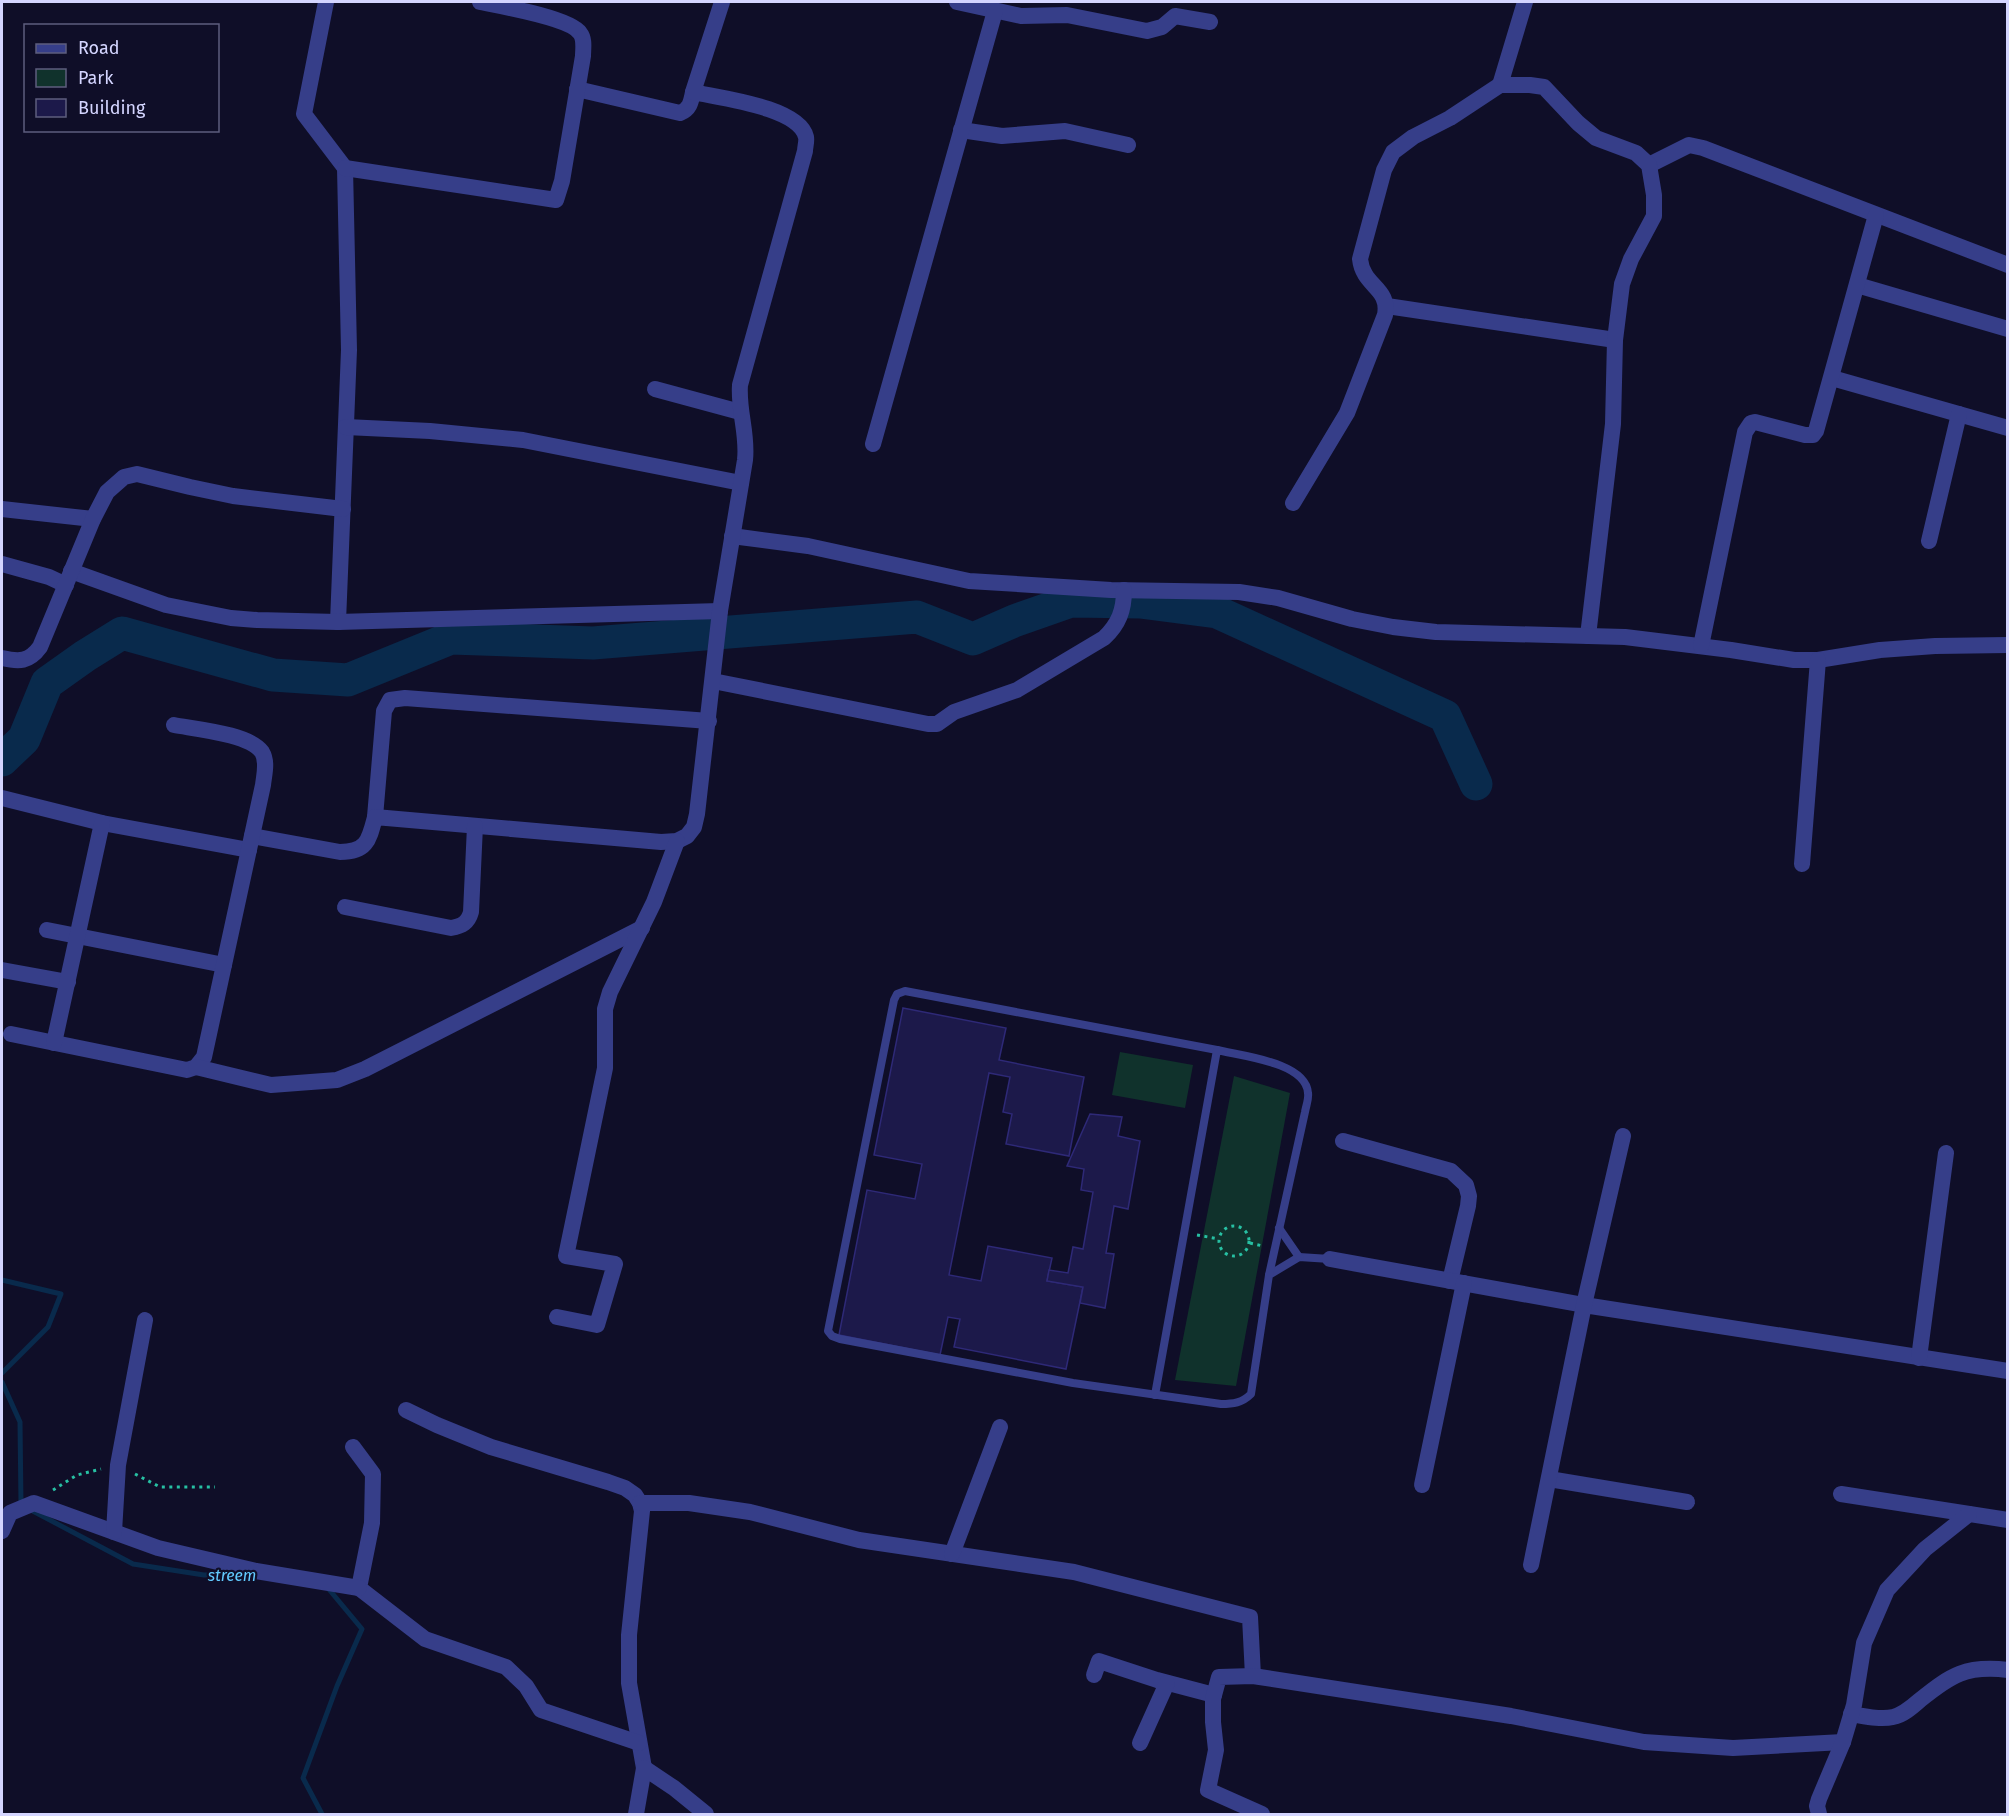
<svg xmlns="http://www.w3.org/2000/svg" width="2009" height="1816" viewBox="0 0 2009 1816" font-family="'Fira Sans',sans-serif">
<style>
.green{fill:#10322c}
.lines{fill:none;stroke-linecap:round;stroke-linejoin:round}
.stream{stroke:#092a4c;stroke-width:5}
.river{stroke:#092a4c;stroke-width:33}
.building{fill:#1c194a;stroke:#2e2977;stroke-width:1.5}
.path{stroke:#27c0a3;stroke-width:3;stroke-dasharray:3 4.5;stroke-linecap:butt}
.service{stroke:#363e89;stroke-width:8}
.minor{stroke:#363e89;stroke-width:16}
.labels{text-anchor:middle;stroke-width:4.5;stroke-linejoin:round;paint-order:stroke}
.water-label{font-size:16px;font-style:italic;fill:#62cbff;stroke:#0f0e28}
</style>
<rect width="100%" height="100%" fill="#0f0e28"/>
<g class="green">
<path d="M1120,1052L1193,1065L1185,1108L1112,1095Z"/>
<path d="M1234,1076L1290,1093L1236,1386L1175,1380Z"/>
</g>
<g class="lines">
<g class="stream">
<path d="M2,1280L61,1294L48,1327L2,1373"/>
<path d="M2,1382L20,1422L21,1504"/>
<path d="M29,1509L133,1564L204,1575L239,1574"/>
<path d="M322,1814L303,1778L337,1686L362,1629L327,1587"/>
</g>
<path class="river" d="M2,760L24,739L47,683L85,656L122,633L273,675L348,680L451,638L593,643L917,617L973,639L1014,621L1071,601L1140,602L1217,612L1445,716L1476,784"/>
</g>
<g class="building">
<path d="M903,1008L1006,1028L999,1060L1084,1077L1069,1156L1006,1144L1012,1114L1003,1112L1010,1077L989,1073L949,1275L981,1281L988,1246L1052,1258L1047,1281L1083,1287L1066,1369L954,1347L960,1319L948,1317L940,1355L839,1335L867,1190L915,1199L922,1164L874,1155Z"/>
<path d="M1090,1114L1122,1117L1118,1136L1140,1141L1128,1209L1114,1206L1106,1253L1114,1254L1105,1308L1080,1303L1083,1287L1047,1281L1049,1270L1068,1273L1073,1247L1083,1249L1093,1192L1081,1190L1084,1169L1067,1166Z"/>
</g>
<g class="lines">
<g class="path">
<circle cx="1234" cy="1241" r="15"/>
<path d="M1197,1235L1219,1239"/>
<path d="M1250,1243L1263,1246"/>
<path d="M135,1474L160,1487H215"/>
<path d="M53,1490L77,1475L101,1469"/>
</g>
<g class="service">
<path d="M1217,1050L905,991L897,994L894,1000L828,1331L832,1336L840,1339L1073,1383L1221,1404C1233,1404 1242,1403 1251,1394L1269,1275L1299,1257L1330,1259"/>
<path d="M1279,1228L1299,1257"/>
<path d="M1155,1395L1217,1050C1241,1056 1306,1062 1308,1093C1309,1099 1306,1106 1305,1112L1269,1275"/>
</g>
<g class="minor">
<path d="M326,2L304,114L345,168L349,350L338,622"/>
<path d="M957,2L1021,16L1067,15L1147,31L1162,27L1175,16L1210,22"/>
<path d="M1500,85L1525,2"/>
<path d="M577,89L680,113C690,109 691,102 693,92"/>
<path d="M961,130L1002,136L1065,131L1128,145"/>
<path d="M1649,165L1689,145L1703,148L2008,265"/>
<path d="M345,168L556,200L562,181L583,56C583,49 585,39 580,33C570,18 500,6 480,2"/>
<path d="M1857,285L2008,329"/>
<path d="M1387,306L1615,340"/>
<path d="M1832,378L2008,428"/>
<path d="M655,389L740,412"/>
<path d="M346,427L430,431L523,440L741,483"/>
<path d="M873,444L995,11"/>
<path d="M1293,503L1347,413L1385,315C1390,287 1363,287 1360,259L1384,170L1393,152L1413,137L1450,118L1500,85H1530L1544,87L1578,123L1596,138L1636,153L1649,165L1654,195V216L1631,259L1622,284L1615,340L1613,424L1588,636"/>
<path d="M2,509L93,519"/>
<path d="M732,536L808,546L969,581L1111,590L1239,592L1278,598L1352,619L1393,627L1436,632L1625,637L1731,650L1794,660H1818L1880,650L1935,646L2008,645"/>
<path d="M1929,541L1959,414"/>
<path d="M2,564L49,577L66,585"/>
<path d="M71,571L166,605L231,618L257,620L338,622L720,611"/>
<path d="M1701,646L1745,432L1751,423L1755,422L1805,435H1813L1816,431L1876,215"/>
<path d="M2,658C19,662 29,662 40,647L93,519L107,492L124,477L137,474L190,487L233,496L343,509"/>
<path d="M713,681L928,724H937L954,712L1017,690L1104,638C1119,624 1124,610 1124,590"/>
<path d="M2,798L102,823L249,850"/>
<path d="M375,817L384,711L390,700L405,698L709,721"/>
<path d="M252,836L340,852C367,852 369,840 375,817L661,842L677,841L687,836L694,827L697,814L720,611L745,460C748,434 738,411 740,385L805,151C805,147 807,141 806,137C799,107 719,98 693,92L722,2"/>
<path d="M1802,864L1818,660"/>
<path d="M345,907L451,928C462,926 468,923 471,912L475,826"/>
<path d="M47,930L224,965"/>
<path d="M2,970L68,982"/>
<path d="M11,1034L187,1070L196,1067L204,1057L263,785C264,775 268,762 262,752C250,734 195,729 174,725"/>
<path d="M54,1043L102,823"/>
<path d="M196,1067L271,1085L337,1080L365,1069L642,928"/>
<path d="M1343,1141L1451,1171L1466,1185L1469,1196L1468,1206L1450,1281"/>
<path d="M1330,1259L1584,1305L2008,1371"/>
<path d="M557,1317L597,1325L615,1264L566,1256L605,1068V1009L610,992L654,902L677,841"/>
<path d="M1919,1358L1946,1153"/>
<path d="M406,1410L437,1425L491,1447L608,1482L625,1488L635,1495L640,1503L642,1511L629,1635V1683L644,1768"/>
<path d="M353,1447L373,1474L372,1523L359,1588L425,1639L506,1667L526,1686L541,1710L639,1743"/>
<path d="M1549,1479L1687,1502"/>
<path d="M1422,1485L1464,1283"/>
<path d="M1841,1494L2008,1520"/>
<path d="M640,1503H689L750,1512L859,1540L1074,1572L1250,1617L1253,1676"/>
<path d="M2,1531L10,1513L34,1503L158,1548L256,1571L359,1588"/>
<path d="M114,1532L118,1465L145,1320"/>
<path d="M952,1554L1000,1427"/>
<path d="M1531,1565L1584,1305L1623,1136"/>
<path d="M1094,1675L1099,1661L1157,1680L1214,1695"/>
<path d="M1851,1714C1864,1716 1880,1720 1893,1717C1903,1715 1912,1707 1920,1700C1951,1675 1966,1665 2008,1670"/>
<path d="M1140,1743L1167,1683"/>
<path d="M636,1814L644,1768L674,1788L706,1814"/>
<path d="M1262,1814L1208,1790L1216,1750L1213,1722V1699L1219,1677L1253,1676L1511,1716L1644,1742L1733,1748L1843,1742"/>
<path d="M1819,1814L1817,1806L1819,1799L1843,1742L1854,1705L1864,1643L1887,1590L1925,1549L1969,1514"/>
</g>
</g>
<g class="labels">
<g class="water-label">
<text x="232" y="1581">streem</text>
</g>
</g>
<rect width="2009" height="1816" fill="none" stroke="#d4d5ff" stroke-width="6"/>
<rect x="24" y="24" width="195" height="108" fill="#0f0e28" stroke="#5e5e7e" stroke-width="1.5"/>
<rect x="36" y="44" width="30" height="9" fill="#363e89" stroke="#5e5e7e" stroke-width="1.5"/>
<text x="78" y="54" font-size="18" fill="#d4d5ff">Road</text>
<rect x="36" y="69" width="30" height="18" fill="#10322c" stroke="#5e5e7e" stroke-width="1.5"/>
<text x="78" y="84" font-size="18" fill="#d4d5ff">Park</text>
<rect x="36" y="99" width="30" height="18" fill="#1c194a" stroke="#5e5e7e" stroke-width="1.5"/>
<text x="78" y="114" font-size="18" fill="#d4d5ff">Building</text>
</svg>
